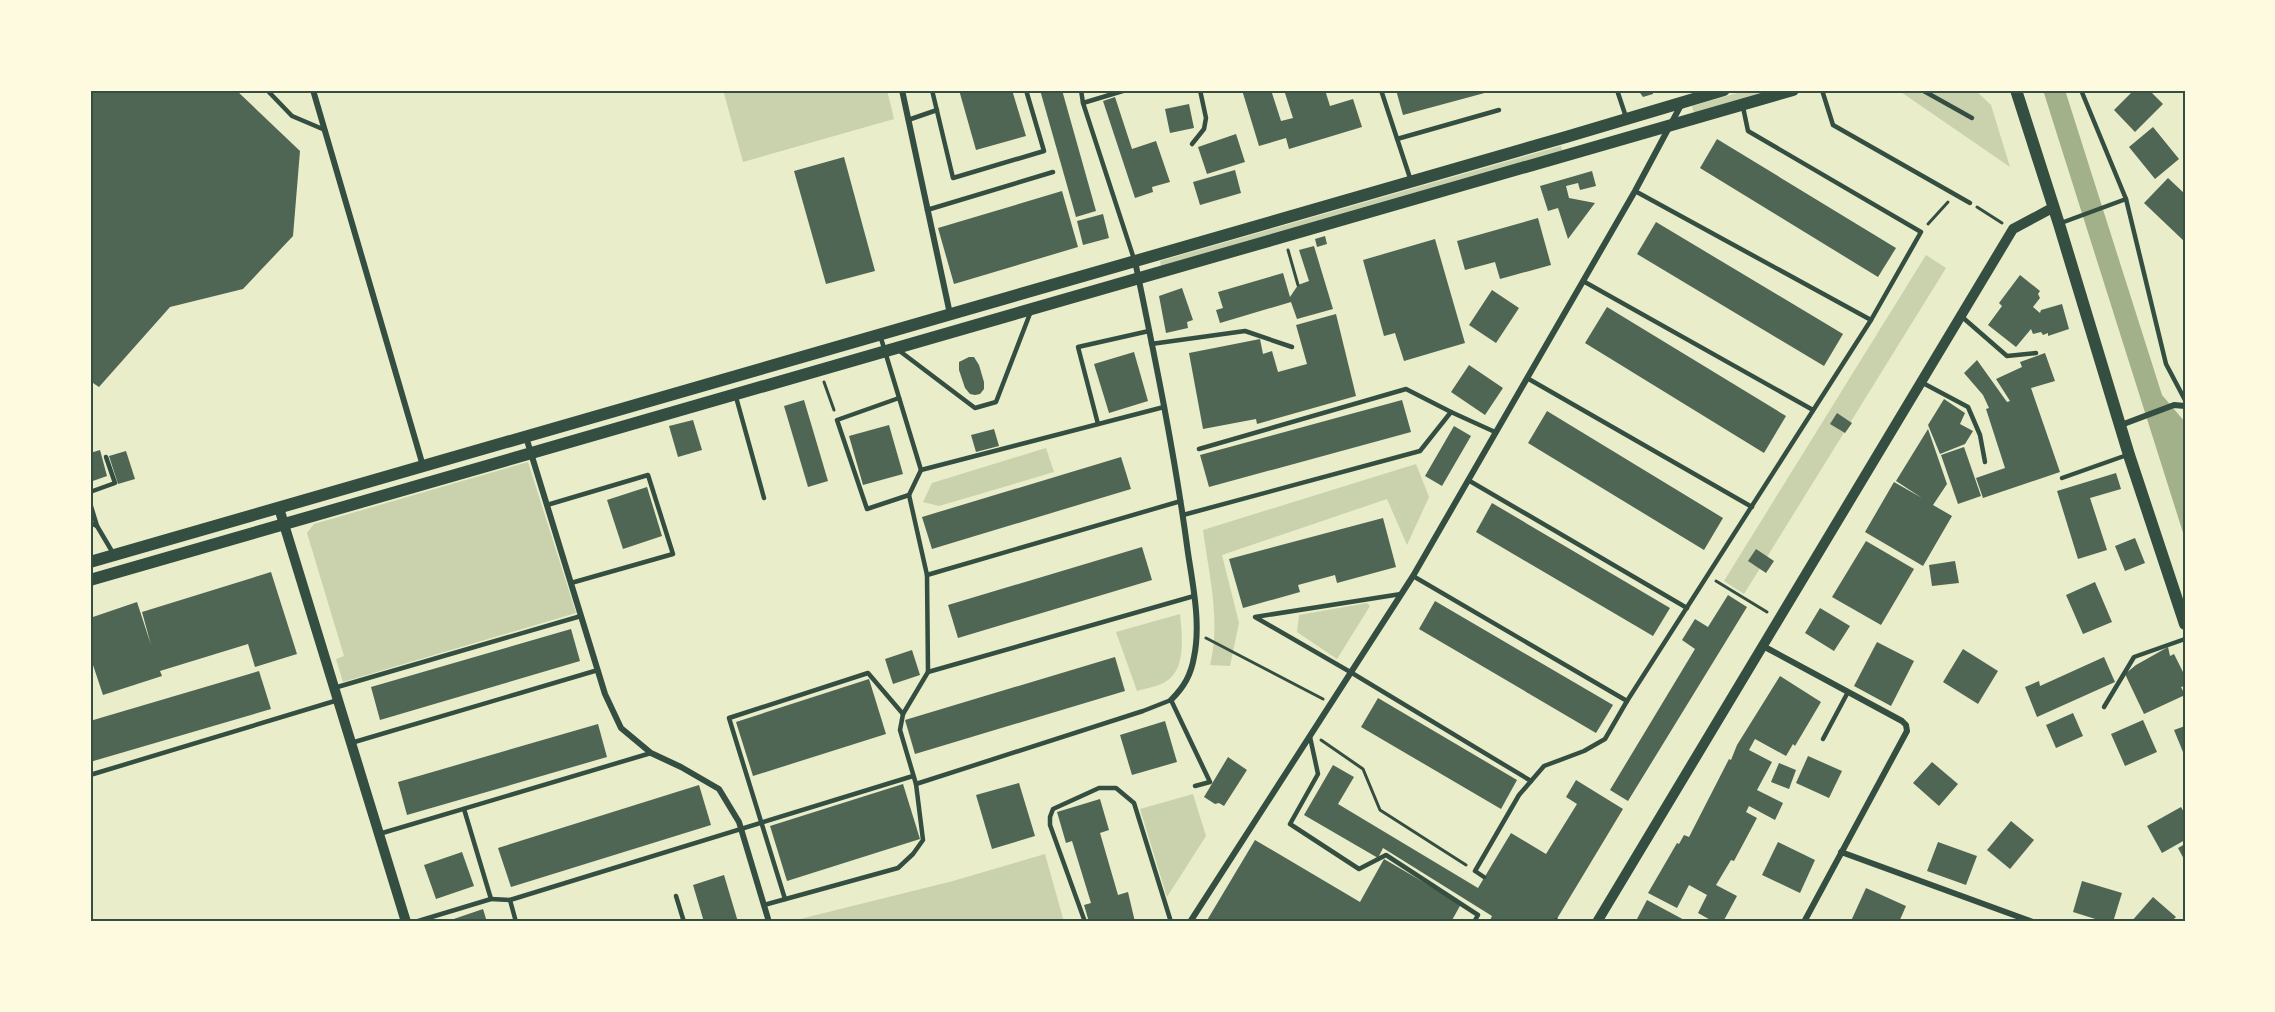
<svg xmlns="http://www.w3.org/2000/svg" width="2275" height="1012" viewBox="0 0 2275 1012" font-family="Helvetica,sans-serif">
<style>
.green{fill:#cad2ad}
.water{fill:#a3b18a}
.building{fill:#4f6655}
.lines{fill:none;stroke-linecap:round;stroke-linejoin:round}
.path{stroke:#344e41;stroke-width:3}
.service{stroke:#344e41;stroke-width:4.5}
.minor{stroke:#344e41;stroke-width:6}
.tertiary{stroke:#344e41;stroke-width:10}
.secondary{stroke:#344e41;stroke-width:12}
.neatline{fill:none;stroke:#344e41;stroke-width:2}
</style>
<rect width="100%" height="100%" fill="#e9edc9"/>
<g class="green">
<path d="M723,90H887L894,119L743,162Z"/>
<path d="M1748,90H1774L1694,113L1692,106Z"/>
<path d="M1898,90H1975L1991,105L2010,167Z"/>
<path d="M1561,146L1563,152L1161,266L1160,261Z"/>
<path d="M1926,255L1946,268L1744,594L1724,581Z"/>
<path d="M1046,448L1054,472L939,506L923,502L932,483Z"/>
<path d="M528,462L576,613L343,682L336,659L344,656L307,533L314,524Z"/>
<path d="M1416,464L1429,497L1407,545L1387,499L1222,555L1239,623L1230,666L1210,665C1221,621 1209,575 1203,530Z"/>
<path d="M1367,603L1370,606L1337,659L1297,632L1299,615Z"/>
<path d="M1180,614C1182,634 1187,670 1165,682C1157,687 1146,688 1137,691L1116,632Z"/>
<path d="M1193,794L1206,836L1167,897L1140,809Z"/>
<path d="M1045,854L1064,922H788L953,881Z"/>
</g>
<path class="water" d="M2043,90H2065L2162,395L2185,422V539Z"/>
<g class="building">
<path d="M90,90H236L300,151L293,236L243,289L170,307L99,387L90,381Z"/>
<path d="M959,90H1012L1026,136L976,150Z"/>
<path d="M1040,90H1062L1096,211L1076,217Z"/>
<path d="M1242,90H1271L1281,121L1293,118L1284,90H1325L1330,106L1353,99L1362,127L1289,149L1286,138L1259,146Z"/>
<path d="M1396,90H1492V91L1403,115Z"/>
<path d="M1638,90H1653V94L1643,97Z"/>
<path d="M2134,90H2149L2163,104L2135,132L2114,110Z"/>
<path d="M1115,97L1132,149L1156,141L1170,182L1152,187L1153,192L1135,198L1103,101Z"/>
<path d="M1189,104L1194,128L1170,133L1165,109Z"/>
<path d="M2153,127L2179,159L2155,179L2129,147Z"/>
<path d="M1236,134L1245,162L1207,174L1198,147Z"/>
<path d="M1717,139L1896,248L1878,277L1700,168Z"/>
<path d="M844,157L875,271L826,284L794,171Z"/>
<path d="M1235,170L1241,193L1200,205L1193,182Z"/>
<path d="M1592,171L1596,186L1580,190L1578,183L1566,186L1569,198L1595,203L1568,239L1558,208L1548,211L1540,186Z"/>
<path d="M2168,178L2185,194V242L2144,203Z"/>
<path d="M1062,191L1078,247L954,284L938,228Z"/>
<path d="M1103,214L1109,238L1083,245L1077,221Z"/>
<path d="M1538,218L1551,265L1500,279L1495,262L1465,270L1457,241Z"/>
<path d="M1656,222L1843,334L1824,366L1637,254Z"/>
<path d="M1325,236L1327,244L1317,247L1315,239Z"/>
<path d="M1435,239L1465,343L1404,361L1395,333L1384,336L1363,260Z"/>
<path d="M1314,246L1333,309L1297,319L1291,302L1220,323L1216,310L1223,308L1218,292L1283,273L1290,297L1298,285L1309,281L1299,250Z"/>
<path d="M2020,275L2040,291L2038,294L2040,298L2033,307L2040,313L2041,310L2062,304L2069,329L2048,336V333L2043,335L2041,332L2033,334L2031,329L2016,347L1988,325L2002,306L1999,303Z"/>
<path d="M1182,288L1193,320L1187,322L1188,328L1166,333L1159,296Z"/>
<path d="M1492,290L1519,308L1496,343L1469,325Z"/>
<path d="M1607,307L1786,416L1764,453L1585,343Z"/>
<path d="M1336,314L1356,396L1257,424L1256,419L1203,429L1189,353L1260,339L1263,354L1272,351L1278,372L1307,364L1296,325Z"/>
<path d="M1134,352L1148,401L1109,413L1094,364Z"/>
<path d="M2045,353L2055,381L2031,388L2060,472L1983,498L1976,478L2005,468L1986,409L1989,408L1983,395L1964,373L1977,360L2007,402L2010,401L1996,379L2022,367L2020,362Z"/>
<path d="M969,357H974L979,365L984,382V389L980,394L975,395L970,394L965,388L959,370V362Z"/>
<path d="M1469,365L1503,388L1485,415L1451,392Z"/>
<path d="M1944,399L1965,413L1960,424L1973,431L1965,444L1940,454L1928,425Z"/>
<path d="M804,400L828,481L808,487L784,406Z"/>
<path d="M1402,400L1411,432L1209,487L1200,455Z"/>
<path d="M1547,411L1723,518L1704,550L1528,443Z"/>
<path d="M1837,413L1852,423L1845,433L1830,424Z"/>
<path d="M693,420L702,450L678,457L669,426Z"/>
<path d="M889,425L903,474L863,485L849,436Z"/>
<path d="M1454,426L1471,436L1442,486L1425,476Z"/>
<path d="M994,429L999,446L976,452L971,435Z"/>
<path d="M1928,429L1947,484L1933,505L1952,516L1923,566L1865,532L1894,482L1922,498L1896,481Z"/>
<path d="M1964,447L1981,496L1958,504L1941,455Z"/>
<path d="M100,450L107,476L90,482V453Z"/>
<path d="M126,451L135,479L118,484L109,456Z"/>
<path d="M1121,457L1131,489L932,549L922,517Z"/>
<path d="M2116,473L2121,489L2090,498L2107,550L2078,559L2057,491Z"/>
<path d="M647,487L662,536L623,549L607,500Z"/>
<path d="M1492,503L1670,608L1653,636L1476,532Z"/>
<path d="M1383,518L1396,567L1337,583L1335,575L1298,585L1300,592L1243,608L1229,559Z"/>
<path d="M2135,538L2145,563L2125,571L2115,546Z"/>
<path d="M1866,541L1914,569L1881,625L1832,597Z"/>
<path d="M1142,547L1152,580L958,638L948,605Z"/>
<path d="M1756,549L1774,561L1766,573L1748,561Z"/>
<path d="M1955,561L1959,583L1932,586L1929,565Z"/>
<path d="M271,572L297,654L255,667L248,644L160,671L162,676L103,695L90,656V618L137,602L151,645L142,612Z"/>
<path d="M2095,582L2112,622L2083,634L2066,595Z"/>
<path d="M1728,595L1747,607L1628,801L1610,790L1695,649L1682,640L1695,619L1708,627Z"/>
<path d="M1435,601L1613,705L1596,733L1419,629Z"/>
<path d="M1820,608L1850,626L1834,651L1805,633Z"/>
<path d="M571,629L580,661L380,720L371,687Z"/>
<path d="M1877,642L1914,661L1891,706L1854,686Z"/>
<path d="M2168,647L2170,656L2174,654L2185,676V686L2181,687L2185,695L2144,714L2125,674L2136,665Z"/>
<path d="M1963,649L1998,671L1978,704L1943,682Z"/>
<path d="M912,650L920,675L893,684L885,659Z"/>
<path d="M1115,657L1125,691L915,754L905,720Z"/>
<path d="M2104,657L2115,682L2037,717L2025,687L2039,681L2040,686Z"/>
<path d="M259,671L271,709L90,762V721Z"/>
<path d="M1780,676L1821,702L1795,746L1793,744L1786,756L1755,739L1749,750L1772,762L1757,790L1783,803L1775,820L1749,806L1746,812L1757,818L1734,861L1731,860L1716,885L1737,896L1723,922H1714L1698,913L1707,895L1689,885L1677,908L1648,893L1677,843L1679,844L1684,835L1689,837L1729,759L1731,760L1737,745Z"/>
<path d="M869,679L886,734L753,776L736,722Z"/>
<path d="M1378,698L1517,780L1501,809L1361,727Z"/>
<path d="M2073,713L2083,736L2056,748L2046,725Z"/>
<path d="M2143,720L2157,752L2125,766L2111,734Z"/>
<path d="M1165,721L1177,762L1132,775L1120,735Z"/>
<path d="M598,724L607,757L407,815L398,782Z"/>
<path d="M2185,726V751L2183,752L2174,730Z"/>
<path d="M1808,756L1842,771L1829,798L1796,783Z"/>
<path d="M1228,757L1247,770L1224,806L1219,803L1215,804L1204,797Z"/>
<path d="M1932,762L1958,784L1939,806L1913,783Z"/>
<path d="M1779,763L1796,770L1789,789L1771,782Z"/>
<path d="M1333,765L1354,777L1338,804L1478,888L1511,833L1546,854L1577,804L1566,797L1576,780L1623,809L1555,922H1489L1492,916L1383,848L1378,858L1304,815Z"/>
<path d="M1019,783L1035,836L992,849L976,795Z"/>
<path d="M903,784L920,839L787,881L770,826Z"/>
<path d="M699,785L711,825L511,887L498,848Z"/>
<path d="M1100,799L1109,830L1100,833L1118,895L1128,892L1135,922H1089L1084,905L1091,903L1072,841L1066,843L1057,812Z"/>
<path d="M2181,807L2185,814V840L2162,853L2147,826Z"/>
<path d="M2011,821L2034,840L2010,869L1987,850Z"/>
<path d="M1255,840L1360,902L1384,859L1461,904L1451,922H1206Z"/>
<path d="M1778,842L1815,860L1800,893L1762,875Z"/>
<path d="M1938,842L1977,856L1966,885L1927,871Z"/>
<path d="M2185,844V861L2178,848Z"/>
<path d="M462,852L474,886L436,899L424,865Z"/>
<path d="M724,875L738,922H704L693,885Z"/>
<path d="M2082,881L2122,893L2113,922H2105L2073,912Z"/>
<path d="M1866,888L1906,906L1899,922L1851,921Z"/>
<path d="M2153,897L2176,917L2171,922H2131Z"/>
<path d="M1647,900L1688,922H1643L1637,919Z"/>
<path d="M483,909L487,922H445Z"/>
</g>
<g class="lines">
<g class="path">
<path d="M1977,207L2002,223"/>
<path d="M1928,224L1948,202"/>
<path d="M1288,250L1298,285"/>
<path d="M824,382L834,410"/>
<path d="M1716,581L1767,612"/>
<path d="M1206,638L1323,699"/>
<path d="M1321,740L1363,769L1380,810L1466,865"/>
</g>
<g class="service">
<path d="M267,90L292,116L325,130"/>
<path d="M932,90L953,178L1044,151L1026,90"/>
<path d="M1081,90L1083,103L1134,259"/>
<path d="M1381,90L1411,181"/>
<path d="M1617,90L1626,117"/>
<path d="M1822,90L1833,125L1970,203"/>
<path d="M1922,90L1972,118"/>
<path d="M2081,90L2126,199L2166,364L2185,400"/>
<path d="M1083,103L1126,90"/>
<path d="M908,120L937,110"/>
<path d="M1397,139L1499,110"/>
<path d="M1192,144L1204,129L1206,118L1200,90"/>
<path d="M1635,191L1871,320"/>
<path d="M927,210L1053,172"/>
<path d="M2061,223L2126,199"/>
<path d="M1583,281L1813,410"/>
<path d="M1961,316L2007,356L2036,353"/>
<path d="M1151,344L1245,331L1292,347"/>
<path d="M897,349L975,408L996,402L1031,311"/>
<path d="M1527,378L1752,507"/>
<path d="M1921,382L1968,407L1980,435L1985,462"/>
<path d="M736,397L764,498"/>
<path d="M899,398L837,420L867,509L909,495"/>
<path d="M1098,424L1078,347L1149,331"/>
<path d="M1199,449L1406,389L1451,412"/>
<path d="M921,470L1164,407"/>
<path d="M2062,478L2127,455"/>
<path d="M1468,480L1687,608"/>
<path d="M90,492L115,483L106,457"/>
<path d="M90,503L97,526"/>
<path d="M547,505L648,475L673,554L571,583"/>
<path d="M1183,515L1420,451L1451,412L1495,432"/>
<path d="M90,523L97,526L113,553"/>
<path d="M927,575L1181,501"/>
<path d="M1413,576L1627,701"/>
<path d="M1401,594L1255,617L1352,673L1531,781"/>
<path d="M928,672L1194,596"/>
<path d="M334,688L581,616"/>
<path d="M2104,707L2134,657L2185,639"/>
<path d="M1310,737L1318,774L1290,824L1359,869L1386,855L1478,915L1474,922"/>
<path d="M1823,739L1848,692"/>
<path d="M351,743L598,670"/>
<path d="M90,775L338,700"/>
<path d="M916,784L1143,711L1171,700L1210,782L1195,786"/>
<path d="M379,834L651,753"/>
<path d="M1484,877L1475,871L1519,795L1544,766L1584,751L1605,739L1627,701L1871,320L1921,232L1748,131L1743,107"/>
<path d="M676,896L684,922"/>
<path d="M491,899L510,900"/>
<path d="M785,899L729,718L868,673L903,714"/>
<path d="M764,905L898,868L913,854L923,840L916,784L900,730L903,714L928,672L927,575L909,495L921,470L880,335"/>
<path d="M1556,920L1559,922"/>
<path d="M415,922L491,899L464,809"/>
<path d="M516,922L510,900L913,776"/>
<path d="M1085,922L1050,825V817L1053,809L1099,788H1116L1134,803L1171,922"/>
</g>
<g class="minor">
<path d="M313,90L423,466"/>
<path d="M902,90L950,314"/>
<path d="M1135,261C1155,358 1175,455 1188,553C1193,586 1201,624 1194,657C1191,675 1184,687 1171,700"/>
<path d="M2121,425L2174,405L2185,406"/>
<path d="M526,437L605,694L621,728L651,753L681,767L719,789L739,822L769,922"/>
<path d="M1763,646L1902,721L1906,725L1907,731L1804,922"/>
<path d="M1841,852L2033,922"/>
<path d="M1190,922L1413,576L1635,191L1681,105"/>
</g>
<g class="tertiary">
<path d="M279,508L406,922"/>
<path d="M1597,922L2013,229L2054,207"/>
</g>
<g class="secondary">
<path d="M2016,90L2059,224L2129,455L2185,624"/>
<path d="M90,562L1566,137L1724,90"/>
<path d="M90,580L1793,90"/>
</g>
</g>
<rect width="2275" height="1012" fill="none" stroke="#fefae0" stroke-width="183"/>
<rect x="92" y="92" width="2092" height="828" class="neatline"/>
</svg>
